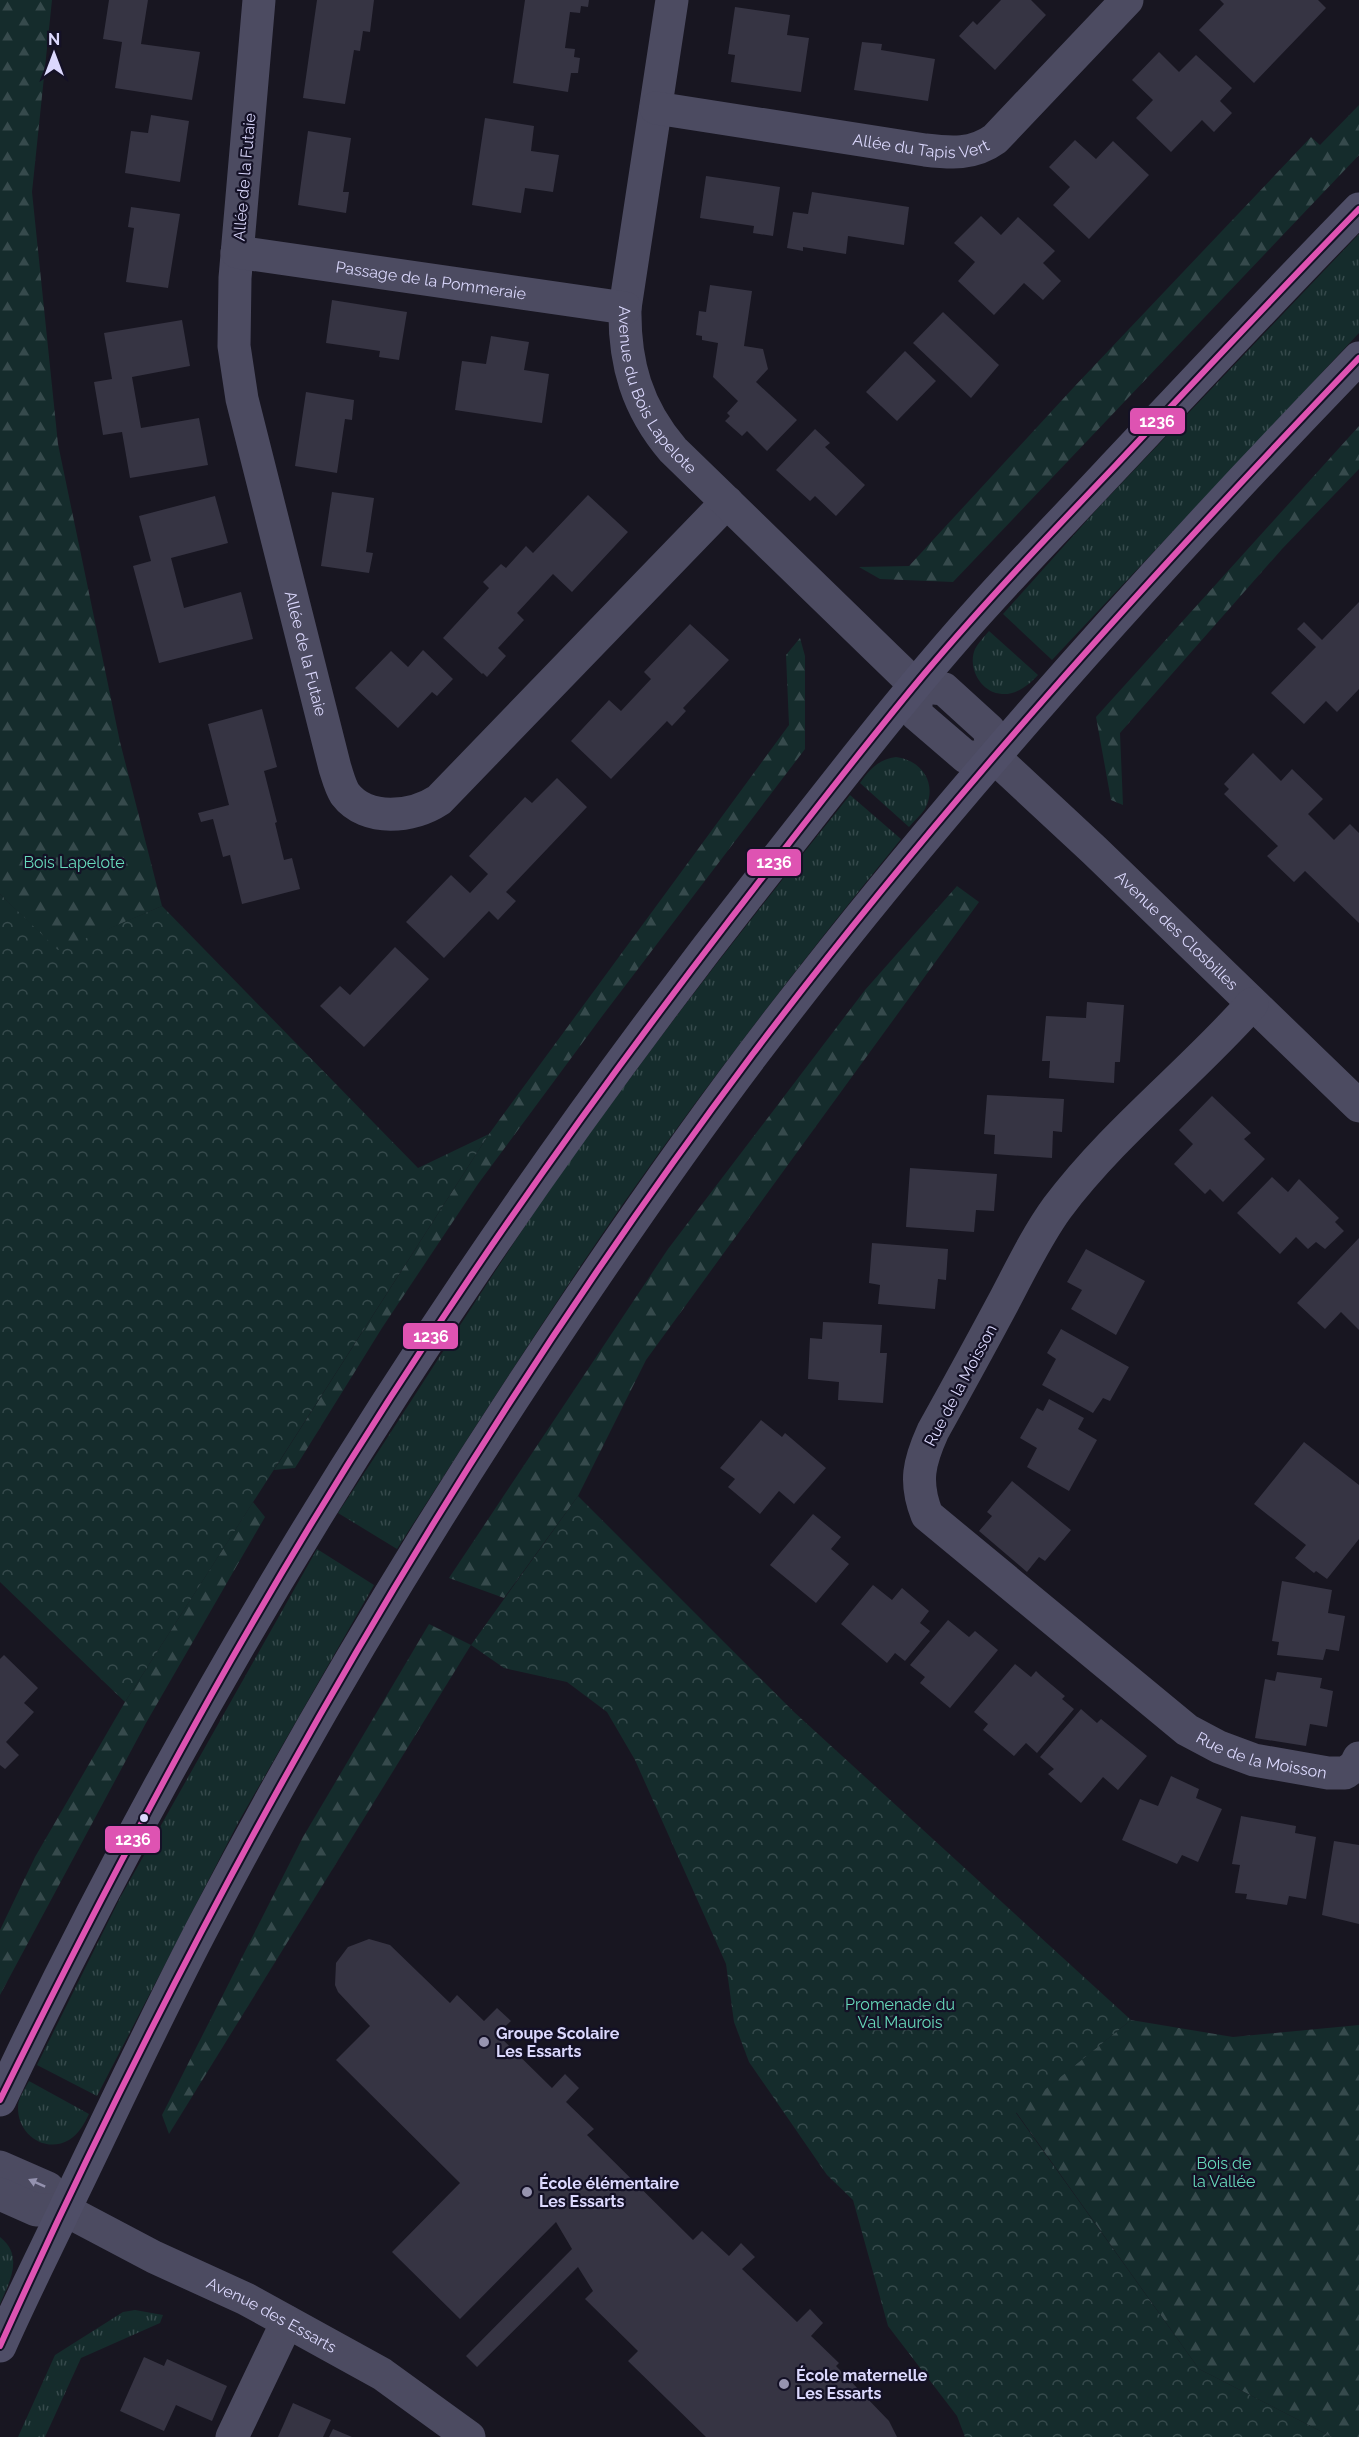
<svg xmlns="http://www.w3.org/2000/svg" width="1359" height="2437" viewBox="0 0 1359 2437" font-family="Raleway,sans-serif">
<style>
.grass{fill:url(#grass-tufts)}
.forest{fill:url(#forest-firs)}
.park{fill:url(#park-crowns)}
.building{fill:#363443}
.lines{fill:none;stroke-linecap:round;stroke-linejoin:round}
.street{stroke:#4c4b61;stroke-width:33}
.secondary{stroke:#4f4e67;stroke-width:33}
.bus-1-casing{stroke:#141126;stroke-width:10}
.bus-1{stroke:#de53b2;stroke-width:6}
.oneway{fill:#9492af}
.bus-dot{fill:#dbd8fd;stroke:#141126;stroke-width:2}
.poi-dot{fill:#9794b0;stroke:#141126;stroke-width:2}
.labels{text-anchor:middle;stroke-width:4.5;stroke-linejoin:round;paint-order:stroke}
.street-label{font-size:16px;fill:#dbd8fd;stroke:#141126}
.park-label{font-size:16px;fill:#67dabb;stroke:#141126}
.poi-label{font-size:16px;font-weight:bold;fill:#dbd8fd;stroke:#141126;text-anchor:start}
.line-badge{stroke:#141126;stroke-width:2}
.badge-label{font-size:16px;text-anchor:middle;font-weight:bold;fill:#fff}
</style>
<defs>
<pattern id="grass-tufts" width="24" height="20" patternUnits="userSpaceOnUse" patternTransform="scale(1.5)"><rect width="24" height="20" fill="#152c2c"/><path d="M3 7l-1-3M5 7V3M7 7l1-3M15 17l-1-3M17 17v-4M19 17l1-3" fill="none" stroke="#364a4c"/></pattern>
<pattern id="forest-firs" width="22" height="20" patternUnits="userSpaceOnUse" patternTransform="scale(1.5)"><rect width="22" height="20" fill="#152c2c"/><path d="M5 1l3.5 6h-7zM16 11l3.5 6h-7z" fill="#364a4c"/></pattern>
<pattern id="park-crowns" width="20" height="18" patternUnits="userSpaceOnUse" patternTransform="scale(1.5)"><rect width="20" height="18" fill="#152c2c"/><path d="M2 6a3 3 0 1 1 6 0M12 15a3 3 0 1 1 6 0" fill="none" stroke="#364a4c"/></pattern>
</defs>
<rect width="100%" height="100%" fill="#181621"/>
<g class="grass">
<path d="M1359,234V333L1052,660L1003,614L1098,508Z"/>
<path d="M989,631L1038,675C1029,685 1016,695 1002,694C981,693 967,668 975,649C978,643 984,637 989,631Z"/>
<path d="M896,757C922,760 938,784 925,809C921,815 914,821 909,827L860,783C870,769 879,759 896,757Z"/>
<path d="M850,795L901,839C797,967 696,1097 603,1233C532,1337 465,1443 397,1549L338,1513C407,1409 472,1304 542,1201C639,1061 743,928 850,795Z"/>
<path d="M317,1549L374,1585L239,1821L97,2096L37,2065L121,1896Z"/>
<path d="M29,2081L89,2114C84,2124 79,2134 69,2140C45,2154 17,2134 18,2107C18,2098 25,2089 29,2081Z"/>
<path d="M0,2237C24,2256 10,2281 0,2304Z"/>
<path d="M135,2310L163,2315L160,2323L81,2358L45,2437H18L55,2355L123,2312Z"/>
</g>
<g class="forest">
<path d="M0,0H52L32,192L58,444L120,742L162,906L58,951L0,894Z"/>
<path d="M1359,105V155L953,582L880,579L859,567L909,566L1074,387L1311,137L1320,145Z"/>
<path d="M1359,426V469L1282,549L1120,733L1123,805L1111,800L1096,717Z"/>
<path d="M800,638L805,656V749L603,1015L478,1184L382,1328L295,1468L274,1470L489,1134L789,725L786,655Z"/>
<path d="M957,886L979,902L646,1360L578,1496L504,1598L449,1578L668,1249L865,990Z"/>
<path d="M253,1502L265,1517L146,1723L0,1995V1930L35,1857L125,1702Z"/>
<path d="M429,1624L471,1645L169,2134L162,2115L303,1837Z"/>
<path d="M1131,2020L1233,2037L1359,2025V2437H1332L1199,2369L1016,2112Z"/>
</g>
<g class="park">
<path d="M0,894L58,950L162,906L418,1168L489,1134L125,1702L0,1582Z"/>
<path d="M578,1496L794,1712L1131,2020L1016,2113L1199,2369L1332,2437H965L957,2416L888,2326L853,2200L827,2175L749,2062L734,2022L726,1964L635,1760L607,1712L567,1682L504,1668L471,1645Z"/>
</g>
<g class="building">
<path d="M109,0H148L141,44L200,52L192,100L115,88L122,42L103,39Z"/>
<path d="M317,0H374L370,32L363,31L360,51L354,50L345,104L303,98Z"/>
<path d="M525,0H589L588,7L581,6L580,13L570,12L565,48L575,49L574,57L580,58L578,73H571L568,92L513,83Z"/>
<path d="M1001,0H1031L1046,15L995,70L959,36L973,21L977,25Z"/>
<path d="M1220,0H1318L1326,8L1254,83L1199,30L1224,4Z"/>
<path d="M735,7L790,15L787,35L809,38L801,92L731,82L735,55L728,54Z"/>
<path d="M862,42L882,44L881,50L935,59L928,101L854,90Z"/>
<path d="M1159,52L1179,72L1196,55L1232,88L1220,101L1232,113L1214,132L1202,120L1171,152L1136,118L1153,100L1132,80Z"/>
<path d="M151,115L189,121L180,182L125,173L131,131L148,133Z"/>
<path d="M485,118L534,126L531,151L559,155L553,192L525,188L521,213L472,205Z"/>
<path d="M308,131L351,138L343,192H349L346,213L298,205Z"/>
<path d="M1075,140L1096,159L1113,141L1149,175L1089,239L1053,205L1070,187L1049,167Z"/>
<path d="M706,176L780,187L773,236L753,233L754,226L700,218Z"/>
<path d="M812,192L909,207L904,245L848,236L846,254L803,247V251L787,248L793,212L808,214Z"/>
<path d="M131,207L180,214L168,288L126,282L134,228L128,227Z"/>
<path d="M981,216L1001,235L1018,217L1055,251L1043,263L1061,281L1043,300L1024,283L994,315L958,281L975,262L954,243Z"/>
<path d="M710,285L752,291L744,346L763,349L768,369L756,382L797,420L767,451L747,431L742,436L725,421L730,416L727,413L738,401L713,377L718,343L702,340V336L696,335L699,311L706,312Z"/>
<path d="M332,300L407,312L399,360L379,357L380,351L326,343Z"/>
<path d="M943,312L999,365L971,398L913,343Z"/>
<path d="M182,320L190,366L132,377L141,428L199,418L208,465L130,478L122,432L103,435L94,382L112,379L104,333Z"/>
<path d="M491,336L529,342L524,370L549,374L542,423L455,410L462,361L486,364Z"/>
<path d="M905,351L936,381L897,421L866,392Z"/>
<path d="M306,392L354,400L352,420L345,419L337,473L295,466Z"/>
<path d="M815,429L830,443L825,447L865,485L836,516L815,496L810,501L776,470Z"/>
<path d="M332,492L374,498L366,552L373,553L369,573L321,566Z"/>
<path d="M588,495L628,532L572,592L553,574L517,613L524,620L498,648L506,656L487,677L483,673L482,674L443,638L489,588L483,582L501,564L506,568L526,546L533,553Z"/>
<path d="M215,496L228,543L171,558L184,608L241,592L253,639L159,663L133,566L151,561L139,516Z"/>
<path d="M1359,602V689L1337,712L1326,701L1304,724L1271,693L1316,647L1297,629L1304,622L1322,640Z"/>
<path d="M690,624L729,660L683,708L686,711L672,726L667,721L611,779L571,741L609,700L621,711L651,679L644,672Z"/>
<path d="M423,650L453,679L437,696L432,692L398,728L355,688L391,651L408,667Z"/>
<path d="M262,709L277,767L264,771L277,822L275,823L284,860L292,858L300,889L242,904L230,855L223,857L213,819L201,822L198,813L229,805L208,724Z"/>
<path d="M1253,753L1281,781L1292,769L1323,799L1308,814L1334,840L1350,824L1359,833V923L1305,871L1294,882L1267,856L1278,846L1224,794L1229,789L1224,784Z"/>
<path d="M557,778L587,807L506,892L516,901L498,920L489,911L444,958L406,922L451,875L470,893L488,874L469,856L525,797L532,803Z"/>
<path d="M395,947L429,979L364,1047L320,1006L340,986L350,995Z"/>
<path d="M1087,1002L1124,1005L1120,1062H1115L1114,1083L1049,1078L1050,1061H1042L1046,1016L1086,1018Z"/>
<path d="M987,1095L1064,1099L1062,1132L1053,1131L1052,1158L994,1154L995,1135L984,1134Z"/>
<path d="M1212,1096L1251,1133L1244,1139L1265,1159L1223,1202L1210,1189L1205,1194L1174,1164L1193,1144L1179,1130Z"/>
<path d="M910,1168L997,1174L994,1211L976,1210L974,1232L906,1227Z"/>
<path d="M1272,1177L1288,1192L1299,1179L1339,1218L1335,1222L1344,1231L1325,1249L1316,1242L1308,1249L1296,1237L1280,1254L1237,1213Z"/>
<path d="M1359,1238V1330L1341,1312L1325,1329L1297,1303Z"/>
<path d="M872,1243L948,1249L946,1280L938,1279L935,1309L878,1304L880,1285L869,1283Z"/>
<path d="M1086,1249L1145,1281L1116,1335L1071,1309L1082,1290L1067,1282Z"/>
<path d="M823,1322L882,1325L880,1353H887L883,1403L838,1400L839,1382L808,1379L810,1338L822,1339Z"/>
<path d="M1061,1329L1129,1367L1110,1401L1103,1398L1093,1413L1042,1385L1056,1359L1047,1353Z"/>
<path d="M1049,1399L1084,1418L1078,1429L1097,1440L1069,1491L1027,1467L1037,1448L1020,1438L1037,1408L1043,1411Z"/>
<path d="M761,1420L782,1437L785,1433L826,1468L794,1504L779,1491L760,1514L728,1487L735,1479L720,1468Z"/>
<path d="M1304,1442L1359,1485V1539L1327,1579L1316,1571L1314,1573L1295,1558L1306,1545L1254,1504Z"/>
<path d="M1012,1481L1071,1530L1045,1561L1039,1557L1027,1572L979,1531L992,1516L987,1512Z"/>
<path d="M813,1514L841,1537L831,1549L849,1564L816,1603L770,1565Z"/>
<path d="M1282,1581L1332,1590L1328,1613L1345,1616L1339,1651L1326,1649L1323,1660L1277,1655L1279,1642L1272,1641Z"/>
<path d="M873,1585L892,1600L902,1588L929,1611L920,1623L930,1631L905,1661L895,1653L887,1663L841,1624Z"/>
<path d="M948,1620L969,1637L975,1631L998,1650L950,1708L920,1683L925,1677L910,1665Z"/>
<path d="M4,1655L38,1688L24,1703L34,1712L6,1742L19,1755L5,1769L0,1765V1659Z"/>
<path d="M1015,1664L1031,1677L1036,1671L1040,1675L1065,1696L1062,1699L1074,1709L1037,1753L1026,1743L1014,1756L983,1730L988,1724L974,1712Z"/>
<path d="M1277,1672L1322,1678L1320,1688L1333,1691L1327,1727L1310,1724L1306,1746L1255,1738L1265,1679L1275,1681Z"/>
<path d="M1081,1709L1097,1723L1101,1719L1147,1756L1118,1790L1103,1777L1081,1803L1048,1774L1054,1769L1040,1757Z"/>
<path d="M1171,1776L1199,1789L1196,1798L1222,1809L1198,1862L1182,1855L1177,1864L1122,1840L1140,1799L1158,1806Z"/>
<path d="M1241,1816L1296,1826L1295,1833L1316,1837L1306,1899L1289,1896L1287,1905L1246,1899L1247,1894L1235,1893L1240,1865L1232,1864Z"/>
<path d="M1334,1841L1359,1845V1924L1322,1915Z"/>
<path d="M369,1939L390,1945L450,2003L457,1995L484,2021L497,2008L511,2021L497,2034L552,2088L565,2074L579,2088L566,2102L594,2129L587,2135L693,2240L702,2231L729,2256L741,2243L755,2257L742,2269L797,2322L810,2309L823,2323L811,2336L839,2363L836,2366L889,2421L897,2437H706L628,2361L638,2351L585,2299L593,2291L578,2267L477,2367L466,2356L572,2249L556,2222L460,2319L392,2252L460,2183L336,2060L370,2026L338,1992L335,1985L336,1963L348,1947Z"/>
<path d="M144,2357L164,2366L167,2359L227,2386L212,2421L176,2405L164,2431L120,2411Z"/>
<path d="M293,2403L331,2420L323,2437H278Z"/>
<path d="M333,2429L352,2437H329Z"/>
</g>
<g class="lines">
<g class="street">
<path id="s1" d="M259,0L235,278L234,346L242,399L335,768C338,777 340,786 345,794C367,823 413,817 439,800L727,502"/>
<path id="s2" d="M672,0L625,308C624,363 637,408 673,450L916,686"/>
<path id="s3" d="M656,108L925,150C951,153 973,155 995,139L1127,0"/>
<path id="s4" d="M237,252L625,308"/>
<path d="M916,686L944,689L989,730L994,757H966L916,714Z"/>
<path id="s5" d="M994,757L1094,850L1359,1106"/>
<path id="s6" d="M1252,1004C1190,1074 1114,1132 1057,1208C1036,1237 1020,1271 1003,1303C980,1346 957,1388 933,1431C919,1462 914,1482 927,1515L1187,1730L1219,1747L1254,1760L1328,1773H1345L1355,1766L1359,1758"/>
<path id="s7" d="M0,2167L48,2188L65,2210L154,2257L246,2299L382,2374L469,2437"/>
<path d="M0,2194L36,2210H65"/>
<path d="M232,2437L287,2322"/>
</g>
<g class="secondary">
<path d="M0,2100C208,1660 469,1248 771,866C839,780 906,692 979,611C1021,564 1065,519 1108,473C1191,385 1274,296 1359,209"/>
<path d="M0,2346C23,2294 49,2243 73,2192C117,2101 160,2008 207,1919C307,1728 417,1544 536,1364C616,1243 699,1122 789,1007C965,780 1159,565 1359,358"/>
</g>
<g class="bus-1-casing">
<g id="bus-1">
<path d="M0,2100C80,1938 162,1778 253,1622C394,1378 556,1145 728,922C793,838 857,754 925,673C986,601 1051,533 1116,465C1197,379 1277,293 1359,209"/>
<path d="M0,2346C205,1891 452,1454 752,1055C938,809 1146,581 1359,358"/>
</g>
</g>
<use href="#bus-1" class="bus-1"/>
</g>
<defs><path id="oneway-solid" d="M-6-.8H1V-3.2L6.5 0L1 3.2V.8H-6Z" transform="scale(1.5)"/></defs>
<use class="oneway" href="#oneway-solid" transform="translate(37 2183) rotate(-156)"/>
<circle class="bus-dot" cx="144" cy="1818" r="5"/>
<g class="poi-dot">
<circle cx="484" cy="2042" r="6"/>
<circle cx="527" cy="2192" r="6"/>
<circle cx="784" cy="2384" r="6"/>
</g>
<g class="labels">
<g class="street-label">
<text dy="6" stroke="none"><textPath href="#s3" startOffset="268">Allée du Tapis Vert</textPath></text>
<text transform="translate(244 177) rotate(-85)" y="6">Allée de la Futaie</text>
<text dy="6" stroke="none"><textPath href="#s4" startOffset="196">Passage de la Pommeraie</textPath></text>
<text dy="6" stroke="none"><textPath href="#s2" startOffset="402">Avenue du Bois Lapelote</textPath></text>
<text dy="6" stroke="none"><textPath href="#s1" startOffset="663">Allée de la Futaie</textPath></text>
<text dy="6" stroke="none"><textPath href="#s5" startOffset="252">Avenue des Closbilles</textPath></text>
<text transform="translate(960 1385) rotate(-62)" y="6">Rue de la Moisson</text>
<text dy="6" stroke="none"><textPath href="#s6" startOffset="1042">Rue de la Moisson</textPath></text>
<text dy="6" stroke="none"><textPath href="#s7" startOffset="312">Avenue des Essarts</textPath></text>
</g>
<g class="park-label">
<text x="74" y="868">Bois Lapelote</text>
<text x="900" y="2010">Promenade du<tspan x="900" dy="18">Val Maurois</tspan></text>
<text x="1224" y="2169">Bois de<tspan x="1224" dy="18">la Vallée</tspan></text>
</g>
<g class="poi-label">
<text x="496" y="2039">Groupe Scolaire<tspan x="496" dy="18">Les Essarts</tspan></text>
<text x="539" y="2189">École élémentaire<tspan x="539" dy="18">Les Essarts</tspan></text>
<text x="796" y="2381">École maternelle<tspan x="796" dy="18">Les Essarts</tspan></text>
</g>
</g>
<g class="line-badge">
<rect x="1129" y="407" width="57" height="28" rx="6" fill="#de53b2"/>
<rect x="746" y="848" width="56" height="29" rx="6" fill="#de53b2"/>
<rect x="402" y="1322" width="57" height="28" rx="6" fill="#de53b2"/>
<rect x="104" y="1825" width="57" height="29" rx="6" fill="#de53b2"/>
</g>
<g class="badge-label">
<text x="1157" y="427">1236</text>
<text x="774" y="868">1236</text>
<text x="431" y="1342">1236</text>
<text x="133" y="1845">1236</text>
</g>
<g transform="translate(54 54)" stroke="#141126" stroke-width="4.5" paint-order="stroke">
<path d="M0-4.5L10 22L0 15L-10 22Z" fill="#dbd8fd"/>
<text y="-9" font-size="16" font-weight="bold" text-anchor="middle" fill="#dbd8fd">N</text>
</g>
</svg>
